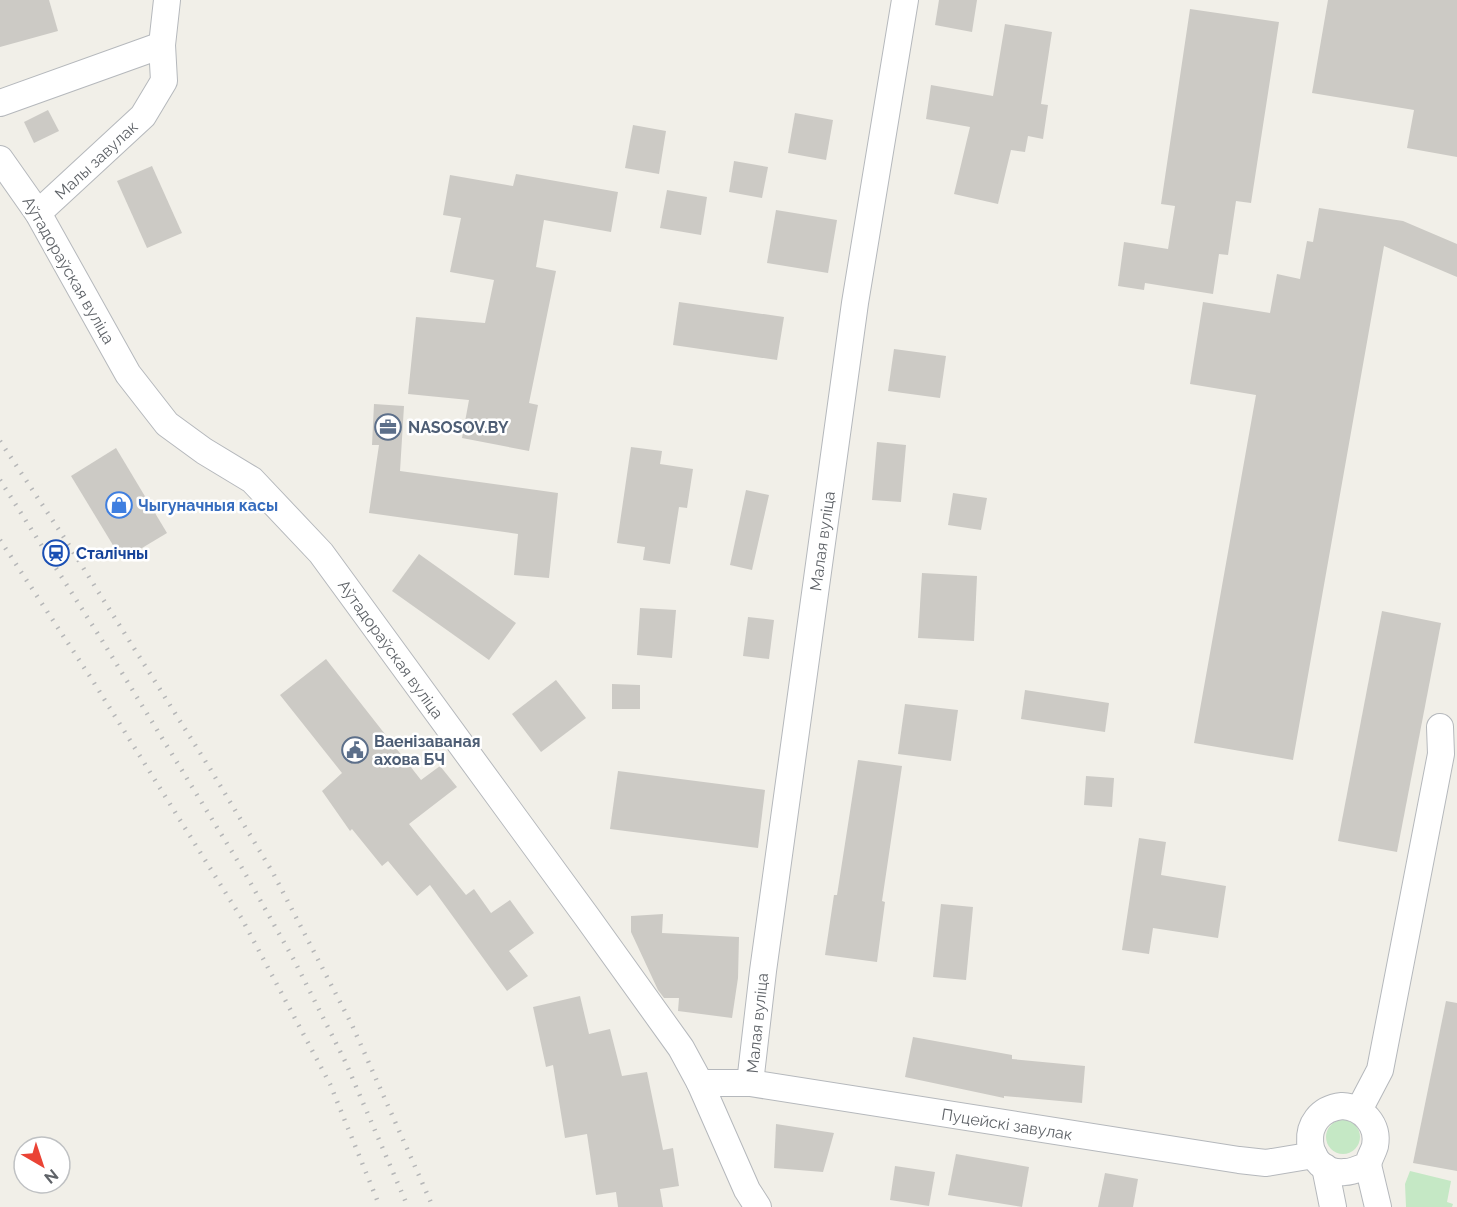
<svg xmlns="http://www.w3.org/2000/svg" width="1457" height="1207" viewBox="0 0 1457 1207" font-family="Raleway,sans-serif">
<style>
.green{fill:#c5e8c5}
.building{fill:#cccac5}
.lines{fill:none;stroke-linecap:round;stroke-linejoin:round}
.minor-casing{stroke:#b5b8bc;stroke-width:28}
.minor{stroke:#fff;stroke-width:26}
.rail{stroke:#b6b7b8;stroke-width:4.5;stroke-dasharray:1.5 8;stroke-linecap:butt}
.labels{text-anchor:middle;stroke-width:5;stroke-linejoin:round;paint-order:stroke}
.street-label{font-size:16px;fill:#5f6368;stroke:#fff}
.service-label{font-size:16px;font-weight:bold;fill:#4e5e75;stroke:#fff;text-anchor:start}
.shop-label{font-size:16px;font-weight:bold;fill:#366cbe;stroke:#fff;text-anchor:start}
.transit-label{font-size:16px;font-weight:bold;fill:#164399;stroke:#fff;text-anchor:start}
</style>
<rect width="100%" height="100%" fill="#f1efe8"/>
<g class="green">
<circle cx="1343" cy="1137" r="17"/>
<path d="M1410,1171L1451,1181L1447,1202L1453,1204L1452,1207H1406L1405,1184Z"/>
</g>
<g class="building">
<path d="M0,0H49L58,31L0,47Z"/>
<path d="M939,0H977L972,32L935,25Z"/>
<path d="M1328,0H1457V157L1407,148L1414,110L1312,93Z"/>
<path d="M1190,9L1279,22L1251,203L1236,201L1228,255L1219,254L1213,294L1145,283L1144,290L1118,286L1124,242L1168,249L1175,206L1161,204Z"/>
<path d="M1005,24L1052,32L1041,104L1048,105L1043,139L1028,136L1025,152L1011,150L998,204L954,194L970,127L926,119L931,85L993,96Z"/>
<path d="M48,110L59,131L34,143L24,122Z"/>
<path d="M795,113L833,120L826,160L788,153Z"/>
<path d="M633,125L666,131L659,174L625,168Z"/>
<path d="M734,161L768,167L762,198L729,192Z"/>
<path d="M152,166L182,233L147,248L117,181Z"/>
<path d="M516,174L618,192L611,232L544,220L536,267L556,271L529,403L538,405L529,451L462,438L469,400L408,394L416,317L485,323L494,280L450,272L461,218L443,215L450,175L513,186Z"/>
<path d="M667,190L707,197L701,235L660,228Z"/>
<path d="M1319,208L1403,221L1457,244V277L1384,246L1293,760L1194,743L1256,395L1190,384L1203,302L1270,313L1277,274L1300,279L1307,241L1313,242Z"/>
<path d="M776,210L837,220L828,273L767,263Z"/>
<path d="M679,302L784,317L777,360L673,345Z"/>
<path d="M894,349L946,356L940,398L888,391Z"/>
<path d="M374,404L404,406L400,471L558,493L549,578L514,575L518,534L369,513L379,445H372Z"/>
<path d="M877,442L906,445L901,502L872,500Z"/>
<path d="M631,447L662,451L660,464L693,469L687,508L679,507L670,564L643,560L645,547L617,543Z"/>
<path d="M116,448L167,533L122,560L71,476Z"/>
<path d="M746,490L769,495L752,570L730,565Z"/>
<path d="M953,493L987,498L981,530L948,525Z"/>
<path d="M419,554L516,623L489,660L392,591Z"/>
<path d="M922,573L977,576L974,641L918,638Z"/>
<path d="M640,608L676,610L672,658L637,655Z"/>
<path d="M1382,611L1441,623L1397,852L1338,841Z"/>
<path d="M748,617L774,620L769,659L743,656Z"/>
<path d="M326,659L421,780L440,766L457,787L409,824L466,895L474,889L491,913L510,900L534,933L509,951L528,976L507,991L430,885L417,896L388,861L382,866L352,829L350,831L322,791L342,773L280,695Z"/>
<path d="M556,680L586,718L541,752L512,714Z"/>
<path d="M612,684L640,685V709H612Z"/>
<path d="M1025,690L1109,703L1105,732L1021,719Z"/>
<path d="M905,704L958,710L951,761L898,754Z"/>
<path d="M858,760L902,766L882,901L885,902L877,962L825,955L834,895H837Z"/>
<path d="M618,771L765,790L758,848L610,829Z"/>
<path d="M1086,776L1114,778L1112,807L1084,805Z"/>
<path d="M1139,838L1166,842L1161,875L1226,886L1218,938L1153,928L1149,954L1122,950Z"/>
<path d="M941,904L973,907L966,980L933,977Z"/>
<path d="M663,914L662,933L739,937L738,978L732,1018L678,1011L679,998H664L658,990L631,932V916Z"/>
<path d="M580,996L589,1034L610,1029L622,1076L647,1072L663,1150L673,1148L679,1186L660,1189L663,1207H618L616,1192L596,1195L587,1134L565,1138L553,1065L546,1067L533,1007Z"/>
<path d="M1446,1001L1457,1003V1171L1413,1163Z"/>
<path d="M913,1037L1012,1055V1059L1085,1066L1082,1103L1004,1096V1098L905,1077Z"/>
<path d="M776,1124L834,1133L823,1172L774,1168Z"/>
<path d="M956,1154L1029,1167L1022,1207L948,1195Z"/>
<path d="M895,1166L935,1172L929,1206L890,1200Z"/>
<path d="M1105,1173L1138,1179L1133,1207H1098Z"/>
</g>
<g class="lines">
<g class="minor-casing">
<g id="minor">
<path d="M0,103L162,45"/>
<path d="M0,159L38,213L128,374L167,424L204,451L252,480L321,553L587,917L681,1048L700,1083L747,1190L758,1207"/>
<path d="M38,213L143,116L164,81L162,45L167,0"/>
<path d="M700,1083H750L1239,1160L1266,1163L1314,1155"/>
<path d="M750,1083L763,971L855,303L905,0"/>
<path d="M1342,1106C1363,1107 1379,1125 1375,1146C1373,1153 1369,1158 1368,1165C1360,1168 1353,1172 1345,1172C1303,1176 1295,1111 1342,1106Z"/>
<path d="M1359,1110L1380,1070L1441,754L1440,727"/>
<path d="M1368,1165L1378,1207"/>
<path d="M1325,1167L1333,1207"/>
</g>
</g>
<use href="#minor" class="minor"/>
<g class="rail">
<path d="M0,441L65,539L209,767L273,873L352,1025L433,1207"/>
<path d="M0,480L103,642L242,868L294,960L345,1061L408,1207"/>
<path d="M0,540L91,678L242,919L330,1084L380,1207"/>
</g>
</g>
<defs>
<g id="office-ring" transform="scale(1.35)"><circle r="9.5" fill="#fff" stroke="#5c6f8a" stroke-width="1.5"/><path d="M-6-3h4V-5.5h4V-3h4V5H-6ZM-1-4.5V-3h2v-1.5ZM-6 0V1H6V0Z" fill="#5c6f8a"/></g>
<g id="shop-ring" transform="scale(1.35)"><circle r="9.5" fill="#fff" stroke="#3f7fe0" stroke-width="1.5"/><path d="M-5-2.5h2.3a2.7 3.5 0 0 1 5.4 0H5L5.5 6h-11ZM-1.5-2.5h3a1.5 2.3 0 0 0-3 0Z" fill="#3f7fe0"/></g>
<g id="station-ring" transform="scale(1.35)"><circle r="9.5" fill="#fff" stroke="#1a4fb4" stroke-width="1.5"/><path d="M-3-6H3Q5-6 5-4V2Q5 4 3 4L4.5 6H3L1.5 4h-3L-3 6H-4.5L-3 4Q-5 4-5 2V-4Q-5-6-3-6ZM-3.5-4v3h7v-3ZM-3.5 1v1.5H-2V1ZM2 1v1.5H3.5V1Z" fill="#1a4fb4"/></g>
<g id="civic-ring" transform="scale(1.35)"><circle r="9.5" fill="#fff" stroke="#5c6f8a" stroke-width="1.5"/><path d="M-.6-6.5H3V-4.5H.6V-3L4-1V1h2V6H-6V1h2V-1L-.6-3ZM-1.2 2.5V6h2.4V2.5Z" fill="#5c6f8a"/></g>
</defs>
<g fill-rule="evenodd">
<use href="#office-ring" x="388" y="427"/>
<use href="#shop-ring" x="119" y="505"/>
<use href="#station-ring" x="56" y="553"/>
<use href="#civic-ring" x="355" y="750"/>
</g>
<g class="labels">
<g class="street-label">
<text transform="translate(96 160) rotate(-43)" y="6">Малы завулак</text>
<text transform="translate(69 270) rotate(60)" y="6">Аўтадораўская вуліца</text>
<text transform="translate(822 541) rotate(-82)" y="6">Малая вуліца</text>
<text transform="translate(391 649) rotate(54)" y="6">Аўтадораўская вуліца</text>
<text transform="translate(757 1023) rotate(-84)" y="6">Малая вуліца</text>
<text transform="translate(1007 1124) rotate(9)" y="6">Пуцейскі завулак</text>
</g>
<g class="service-label">
<text x="408" y="433">NASOSOV.BY</text>
<text x="374" y="747">Ваенізаваная<tspan x="374" dy="18">ахова БЧ</tspan></text>
</g>
<g class="shop-label">
<text x="138" y="511">Чыгуначныя касы</text>
</g>
<g class="transit-label">
<text x="76" y="559">Сталічны</text>
</g>
</g>
<g transform="translate(42 1165) rotate(141)"><circle r="28" fill="#ffffff" stroke="#bfc1c3" stroke-width="1.5"/>
<path d="M0-4.5L10 22L0 15L-10 22Z" fill="#ea4335"/>
<text y="-9" font-size="16" font-weight="bold" text-anchor="middle" fill="#5f6368">N</text>
</g>
</svg>
